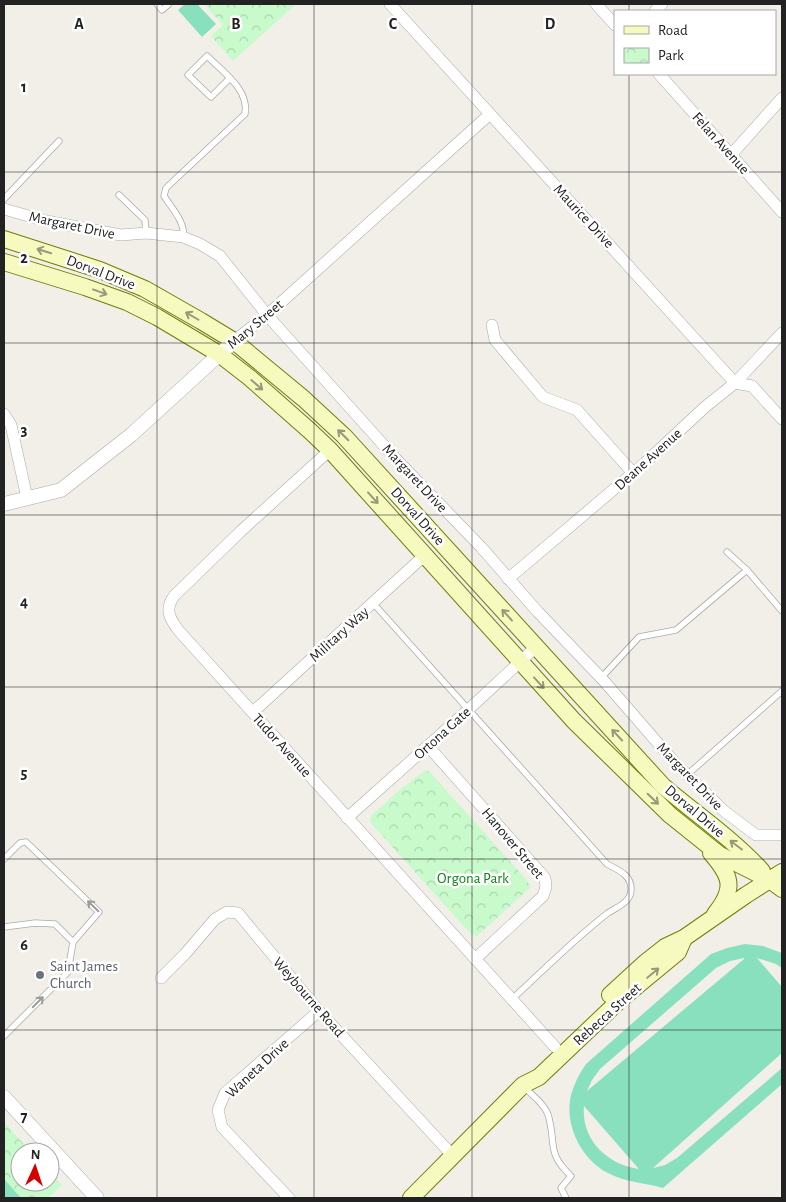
<svg xmlns="http://www.w3.org/2000/svg" width="786" height="1202" viewBox="0 0 786 1202" font-family="'Alegreya Sans',sans-serif">
<style>
.park{fill:url(#park-crowns)}
.pitch{fill:#88e0be;fill-rule:evenodd}
.lines{fill:none;stroke-linecap:round;stroke-linejoin:round}
.service-casing{stroke:#a9a9a9;stroke-width:7}
.minor-casing{stroke:#a9a9a9;stroke-width:12}
.tertiary-casing{stroke:#a9a9a9;stroke-width:15}
.secondary-casing{stroke:#707d05;stroke-width:18}
.service{stroke:#fff;stroke-width:5.5}
.minor{stroke:#fff;stroke-width:11}
.tertiary{stroke:#fff;stroke-width:14}
.secondary{stroke:#f7fabf;stroke-width:16}
.oneway{stroke:#979978}
.oneway2{stroke:#9c9c9c}
.grid{fill:none;stroke:#222;stroke-width:1;stroke-opacity:0.55}
.worship-dot{fill:#6b7280;stroke:#fff;stroke-width:2}
.labels{text-anchor:middle;stroke-width:5;stroke-linejoin:round;paint-order:stroke}
.street-label{font-size:15px;fill:#222;stroke:#fff}
.park-label{font-size:15px;fill:#0c8416;stroke:#fff}
.worship-label{font-size:15px;fill:#5b616d;stroke:#fff;text-anchor:start}
.grid-label{font-size:16px;text-anchor:middle;font-weight:bold;fill:#222;stroke:#fff;stroke-width:5;stroke-linejoin:round;paint-order:stroke}
</style>
<defs>
<pattern id="park-crowns" width="20" height="18" patternUnits="userSpaceOnUse" patternTransform="scale(1.25)"><rect width="20" height="18" fill="#c8facc"/><path d="M2 6a3 3 0 1 1 6 0M12 15a3 3 0 1 1 6 0" fill="none" stroke="#acd6af"/></pattern>
</defs>
<rect width="100%" height="100%" fill="#f2efe9"/>
<g class="park">
<path d="M204,4H296L233,61L211,36L223,25Z"/>
<path d="M425,770L430,772L525,878L531,887L476,937L467,930L371,823L370,819L372,815L396,793Z"/>
<path d="M4,1122L31,1152H20V1182H50V1172L62,1185L49,1198H4Z"/>
</g>
<g class="pitch">
<path d="M185,4H197L216,24L202,37L178,10Z"/>
<path d="M745,944L763,946L782,953V968L776,964L757,958L782,987V1053L653,1168L665,1165L677,1158L782,1068V1084L663,1188C646,1183 624,1182 608,1173C581,1159 564,1125 571,1095C574,1084 579,1074 586,1064L711,954L727,948ZM744,958V959L587,1091L592,1080L600,1069L716,968L730,961ZM584,1106L638,1168V1169C606,1164 581,1139 584,1106Z"/>
<path d="M4,1179L21,1198H4Z"/>
</g>
<g class="lines">
<g class="service-casing">
<g id="service">
<path d="M157,4L162,10L169,4"/>
<path d="M119,195L145,220L146,233"/>
<path d="M4,199L59,141"/>
<path d="M183,237C186,223 171,207 164,196L166,188L245,114C250,90 222,71 207,56L188,75L211,97L230,78"/>
<path d="M727,552L747,570"/>
<path d="M373,603L607,864C618,870 632,875 631,890C631,902 617,907 608,913C574,939 543,971 511,1000"/>
<path d="M601,678L639,637L676,630L747,570L782,611"/>
<path d="M687,775L782,691"/>
<path d="M4,859L20,843L26,842L99,912L73,942"/>
<path d="M4,927L35,923L55,924L73,942L68,972L4,1036"/>
<path d="M524,1087C533,1096 546,1105 549,1118C556,1146 547,1153 571,1176L561,1188L566,1198"/>
</g>
</g>
<g class="minor-casing">
<g id="minor">
<path d="M390,4L735,383L752,386L782,419"/>
<path d="M596,4L615,25"/>
<path d="M655,11L662,4"/>
<path d="M659,74L782,212"/>
<path d="M731,155L782,98"/>
<path d="M4,209L46,221L121,235L146,233L183,237L200,244L220,256L267,315L396,459L481,547L538,612L604,681L676,764L724,811L756,835H782"/>
<path d="M492,325L495,340L543,397L577,410L633,473"/>
<path d="M234,341L267,315L490,114"/>
<path d="M4,414L11,425L27,498"/>
<path d="M330,450L241,531L174,596C164,610 170,619 179,631L555,1047"/>
<path d="M508,579L646,462L705,407L735,383L782,333"/>
<path d="M253,712L425,555"/>
<path d="M428,746L545,878L546,887L543,896L475,959"/>
<path d="M347,818L468,710L536,647"/>
<path d="M161,978L185,954L215,919L227,912L238,913L319,1011L453,1156"/>
<path d="M289,1198L222,1127L218,1110L225,1093L319,1011"/>
</g>
</g>
<g class="tertiary-casing">
<g id="tertiary">
<path d="M4,504L61,490L131,435L234,341"/>
<path d="M4,1097L97,1198"/>
</g>
</g>
<g class="secondary-casing">
<g id="secondary">
<path d="M4,239L100,270L145,289L201,321L234,341L304,399L344,436L663,786C696,814 733,839 762,871"/>
<path d="M4,262L85,287L127,302L157,317L219,354L250,378L310,431L330,450L574,721L670,815L720,855L770,880L782,889"/>
<path d="M711,853C731,876 736,888 715,914"/>
<path d="M610,995L646,962L665,947L684,938L746,895L782,872"/>
<path d="M411,1198L523,1085L539,1077L621,999L678,952L684,938"/>
</g>
</g>
<use href="#service" class="service"/>
<use href="#minor" class="minor"/>
<use href="#tertiary" class="tertiary"/>
<use href="#secondary" class="secondary"/>
</g>
<defs><path id="oneway-shaft" d="M-6 0H5M1.5-3L5.5 0L1.5 3" fill="none" stroke-width="1.6" stroke-linecap="round" stroke-linejoin="round" transform="scale(1.25)"/></defs>
<g class="oneway">
<use href="#oneway-shaft" transform="translate(44 251) rotate(-163)"/>
<use href="#oneway-shaft" transform="translate(100 292) rotate(20)"/>
<use href="#oneway-shaft" transform="translate(192 316) rotate(-150)"/>
<use href="#oneway-shaft" transform="translate(257 385) rotate(41)"/>
<use href="#oneway-shaft" transform="translate(343 435) rotate(-135)"/>
<use href="#oneway-shaft" transform="translate(373 498) rotate(48)"/>
<use href="#oneway-shaft" transform="translate(507 615) rotate(-132)"/>
<use href="#oneway-shaft" transform="translate(539 683) rotate(48)"/>
<use href="#oneway-shaft" transform="translate(617 735) rotate(-133)"/>
<use href="#oneway-shaft" transform="translate(653 799) rotate(44)"/>
<use href="#oneway-shaft" transform="translate(736 845) rotate(-143)"/>
<use href="#oneway-shaft" transform="translate(653 973) rotate(-40)"/>
</g>
<g class="oneway2">
<use href="#oneway-shaft" transform="translate(93 906) rotate(-136)"/>
<use href="#oneway-shaft" transform="translate(38 1002) rotate(-45)"/>
</g>
<path class="grid" d="M157,4V1198M314,4V1198M472,4V1198M629,4V11M629,74V1198M4,172H782M4,343H782M4,515H782M4,687H782M4,859H782M4,1030H782"/>
<circle class="worship-dot" cx="40" cy="975" r="5"/>
<g class="labels">
<g class="street-label">
<text transform="translate(721 143) rotate(48)" y="5">Felan Avenue</text>
<text transform="translate(584 216) rotate(47)" y="5">Maurice Drive</text>
<text transform="translate(72 225) rotate(12)" y="5">Margaret Drive</text>
<text transform="translate(101 272) rotate(21)" y="5">Dorval Drive</text>
<text transform="translate(255 324) rotate(-40)" y="5">Mary Street</text>
<text transform="translate(648 459) rotate(-42)" y="5">Deane Avenue</text>
<text transform="translate(415 478) rotate(47)" y="5">Margaret Drive</text>
<text transform="translate(418 516) rotate(48)" y="5">Dorval Drive</text>
<text transform="translate(339 634) rotate(-42)" y="5">Military Way</text>
<text transform="translate(442 733) rotate(-42)" y="5">Ortona Gate</text>
<text transform="translate(282 745) rotate(48)" y="5">Tudor Avenue</text>
<text transform="translate(690 776) rotate(46)" y="5">Margaret Drive</text>
<text transform="translate(695 811) rotate(40)" y="5">Dorval Drive</text>
<text transform="translate(513 843) rotate(50)" y="5">Hanover Street</text>
<text transform="translate(309 997) rotate(49)" y="5">Weybourne Road</text>
<text transform="translate(607 1014) rotate(-42)" y="5">Rebecca Street</text>
<text transform="translate(257 1068) rotate(-43)" y="5">Waneta Drive</text>
</g>
<g class="park-label">
<text x="473" y="883">Orgona Park</text>
</g>
<g class="worship-label">
<text x="50" y="971">Saint James<tspan x="50" dy="17">Church</tspan></text>
</g>
</g>
<g class="grid-label">
<text x="79" y="29">A</text>
<text x="236" y="29">B</text>
<text x="393" y="29">C</text>
<text x="550" y="29">D</text>
<text x="24" y="92">1</text>
<text x="24" y="263">2</text>
<text x="24" y="435">3</text>
<text x="24" y="607">4</text>
<text x="24" y="778">5</text>
<text x="24" y="950">6</text>
<text x="24" y="1122">7</text>
</g>
<rect width="786" height="1202" fill="none" stroke="#222222" stroke-width="10"/>
<rect x="614" y="10" width="162" height="65" fill="#ffffff" stroke="#a7a7a7"/>
<rect x="624" y="26" width="25" height="8" fill="#f7fabf" stroke="#a7a7a7"/>
<text x="658" y="35" font-size="15" fill="#222222">Road</text>
<rect x="624" y="48" width="25" height="15" fill="url(#park-crowns)" stroke="#a7a7a7"/>
<text x="658" y="60" font-size="15" fill="#222222">Park</text>
<g transform="translate(35 1167) rotate(3)"><circle r="24" fill="#ffffff" stroke="#a7a7a7"/>
<path d="M0-4L9 19L0 12L-9 19Z" fill="#d40000"/>
<text y="-8" font-size="14" font-weight="bold" text-anchor="middle" fill="#222222">N</text>
</g>
</svg>
